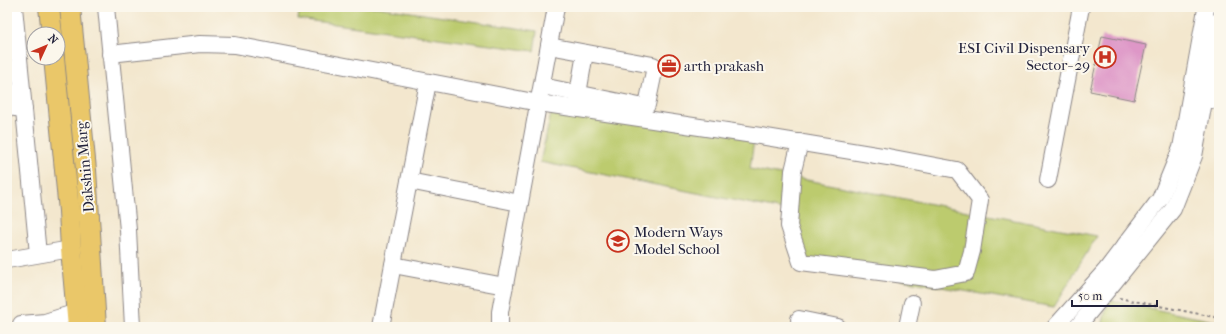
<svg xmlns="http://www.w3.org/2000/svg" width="1226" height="334" viewBox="0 0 1226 334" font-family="'IM FELL French Canon',serif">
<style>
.park{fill:#bccb6e;stroke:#6f7654}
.building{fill:#de97c7}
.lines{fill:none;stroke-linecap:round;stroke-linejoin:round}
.minor-casing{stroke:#8a8484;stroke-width:18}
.major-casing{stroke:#8a8484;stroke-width:22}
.path{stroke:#8a8484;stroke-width:2;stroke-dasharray:3 3;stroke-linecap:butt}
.minor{stroke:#fff;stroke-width:16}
.major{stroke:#eac769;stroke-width:20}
.labels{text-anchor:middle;stroke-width:4;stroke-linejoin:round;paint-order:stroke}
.poi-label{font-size:15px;fill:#22223b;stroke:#fbf7ec;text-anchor:start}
.street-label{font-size:15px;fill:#22223b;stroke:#fbf7ec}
</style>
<rect width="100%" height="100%" fill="#fbf7ec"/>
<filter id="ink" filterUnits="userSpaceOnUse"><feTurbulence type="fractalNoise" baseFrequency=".025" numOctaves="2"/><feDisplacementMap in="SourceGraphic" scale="8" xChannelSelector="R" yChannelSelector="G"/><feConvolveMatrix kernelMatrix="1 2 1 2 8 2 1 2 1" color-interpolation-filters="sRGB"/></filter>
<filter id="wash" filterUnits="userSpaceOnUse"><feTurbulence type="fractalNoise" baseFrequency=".012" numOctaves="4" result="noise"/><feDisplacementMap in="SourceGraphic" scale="16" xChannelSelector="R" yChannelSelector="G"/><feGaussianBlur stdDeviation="0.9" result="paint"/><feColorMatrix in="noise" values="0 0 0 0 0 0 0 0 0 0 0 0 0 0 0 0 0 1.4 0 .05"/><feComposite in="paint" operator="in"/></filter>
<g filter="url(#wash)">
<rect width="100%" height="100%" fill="#f3e7ce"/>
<g class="park">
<path d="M300,7H377L537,31L534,51L298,19Z"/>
<path d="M556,92L755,133L750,169L1097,236L1054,307L801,262L783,210L540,162Z"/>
<path d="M1108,300L1219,322V327H1102Z"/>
</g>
<g id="blocks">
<path class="building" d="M1102,36L1146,45L1134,100L1090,91Z"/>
</g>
</g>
<g filter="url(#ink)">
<use href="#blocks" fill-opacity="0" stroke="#8a8484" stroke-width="1"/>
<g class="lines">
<g class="minor-casing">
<g id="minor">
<path d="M14,7L38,254"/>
<path d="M106,7L128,230L133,327"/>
<path d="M110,54L200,44L235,45L539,103L760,136L888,157L957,170L980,200L972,251L966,273L935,279L801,262L789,226L793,171L800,142"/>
<path d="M542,86L644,107L647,105L655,67L653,65L549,46"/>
<path d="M7,92L22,94"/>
<path d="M578,94L585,53"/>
<path d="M1194,97L1219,101"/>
<path d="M7,107L24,109"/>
<path d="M1048,180L1081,7"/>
<path d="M409,181L520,203"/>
<path d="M7,260L71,249"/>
<path d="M393,265L505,286"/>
<path d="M799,319L838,327"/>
<path d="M21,327V324L45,322L77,312"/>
<path d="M381,327L428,82"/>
<path d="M500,327V312L556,7"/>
<path d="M907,327L912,303"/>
<path d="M1055,327L1106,270L1160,199L1181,148L1206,9"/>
<path d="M1077,327L1115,281L1173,209L1194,156L1219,20"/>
</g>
</g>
<g class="major-casing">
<g id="major">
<path d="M49,7L52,34"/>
<path d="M70,7L86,170L96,327"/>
<path d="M54,58L69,211L71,249L78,327"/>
</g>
</g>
<path class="path" d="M1119,298L1219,318"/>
<use href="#minor" class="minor"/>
<use href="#major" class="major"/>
</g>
</g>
<defs>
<g id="hospital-ring" transform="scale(1.15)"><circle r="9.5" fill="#fbf7ec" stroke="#c8321e" stroke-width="1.5"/><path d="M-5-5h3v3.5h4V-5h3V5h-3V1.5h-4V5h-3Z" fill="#c8321e"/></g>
<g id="office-ring" transform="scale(1.15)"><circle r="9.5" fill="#fbf7ec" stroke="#c8321e" stroke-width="1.5"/><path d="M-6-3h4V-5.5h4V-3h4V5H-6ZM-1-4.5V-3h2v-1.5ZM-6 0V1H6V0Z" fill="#c8321e"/></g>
<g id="school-ring" transform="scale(1.15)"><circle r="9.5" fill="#fbf7ec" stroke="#c8321e" stroke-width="1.5"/><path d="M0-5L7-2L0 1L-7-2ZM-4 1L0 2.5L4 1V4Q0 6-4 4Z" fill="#c8321e"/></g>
</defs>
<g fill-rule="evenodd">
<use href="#hospital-ring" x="1105" y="57"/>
<use href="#office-ring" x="669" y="66"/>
<use href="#school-ring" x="618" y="241"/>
</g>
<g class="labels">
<g class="poi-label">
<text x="1090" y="53" text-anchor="end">ESI Civil Dispensary<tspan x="1090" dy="17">Sector- 29</tspan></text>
<text x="684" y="71">arth prakash</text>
<text x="634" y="237">Modern Ways<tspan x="634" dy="17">Model School</tspan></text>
</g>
<g class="street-label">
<text transform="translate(85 167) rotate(-95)" y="5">Dakshin Marg</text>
</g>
</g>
<rect width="1226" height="334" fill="none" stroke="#fbf7ec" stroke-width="24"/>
<g transform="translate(46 46) rotate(46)"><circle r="19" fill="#fbf7ec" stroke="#a4a2a5"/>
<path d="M0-3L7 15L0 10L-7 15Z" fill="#c8321e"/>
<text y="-6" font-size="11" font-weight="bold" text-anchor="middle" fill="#22223b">N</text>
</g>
<path d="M1072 300v6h85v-6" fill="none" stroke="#22223b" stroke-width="2"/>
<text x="1078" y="300" font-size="12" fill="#22223b" stroke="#fbf7ec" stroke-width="3" paint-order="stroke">50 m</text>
</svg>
